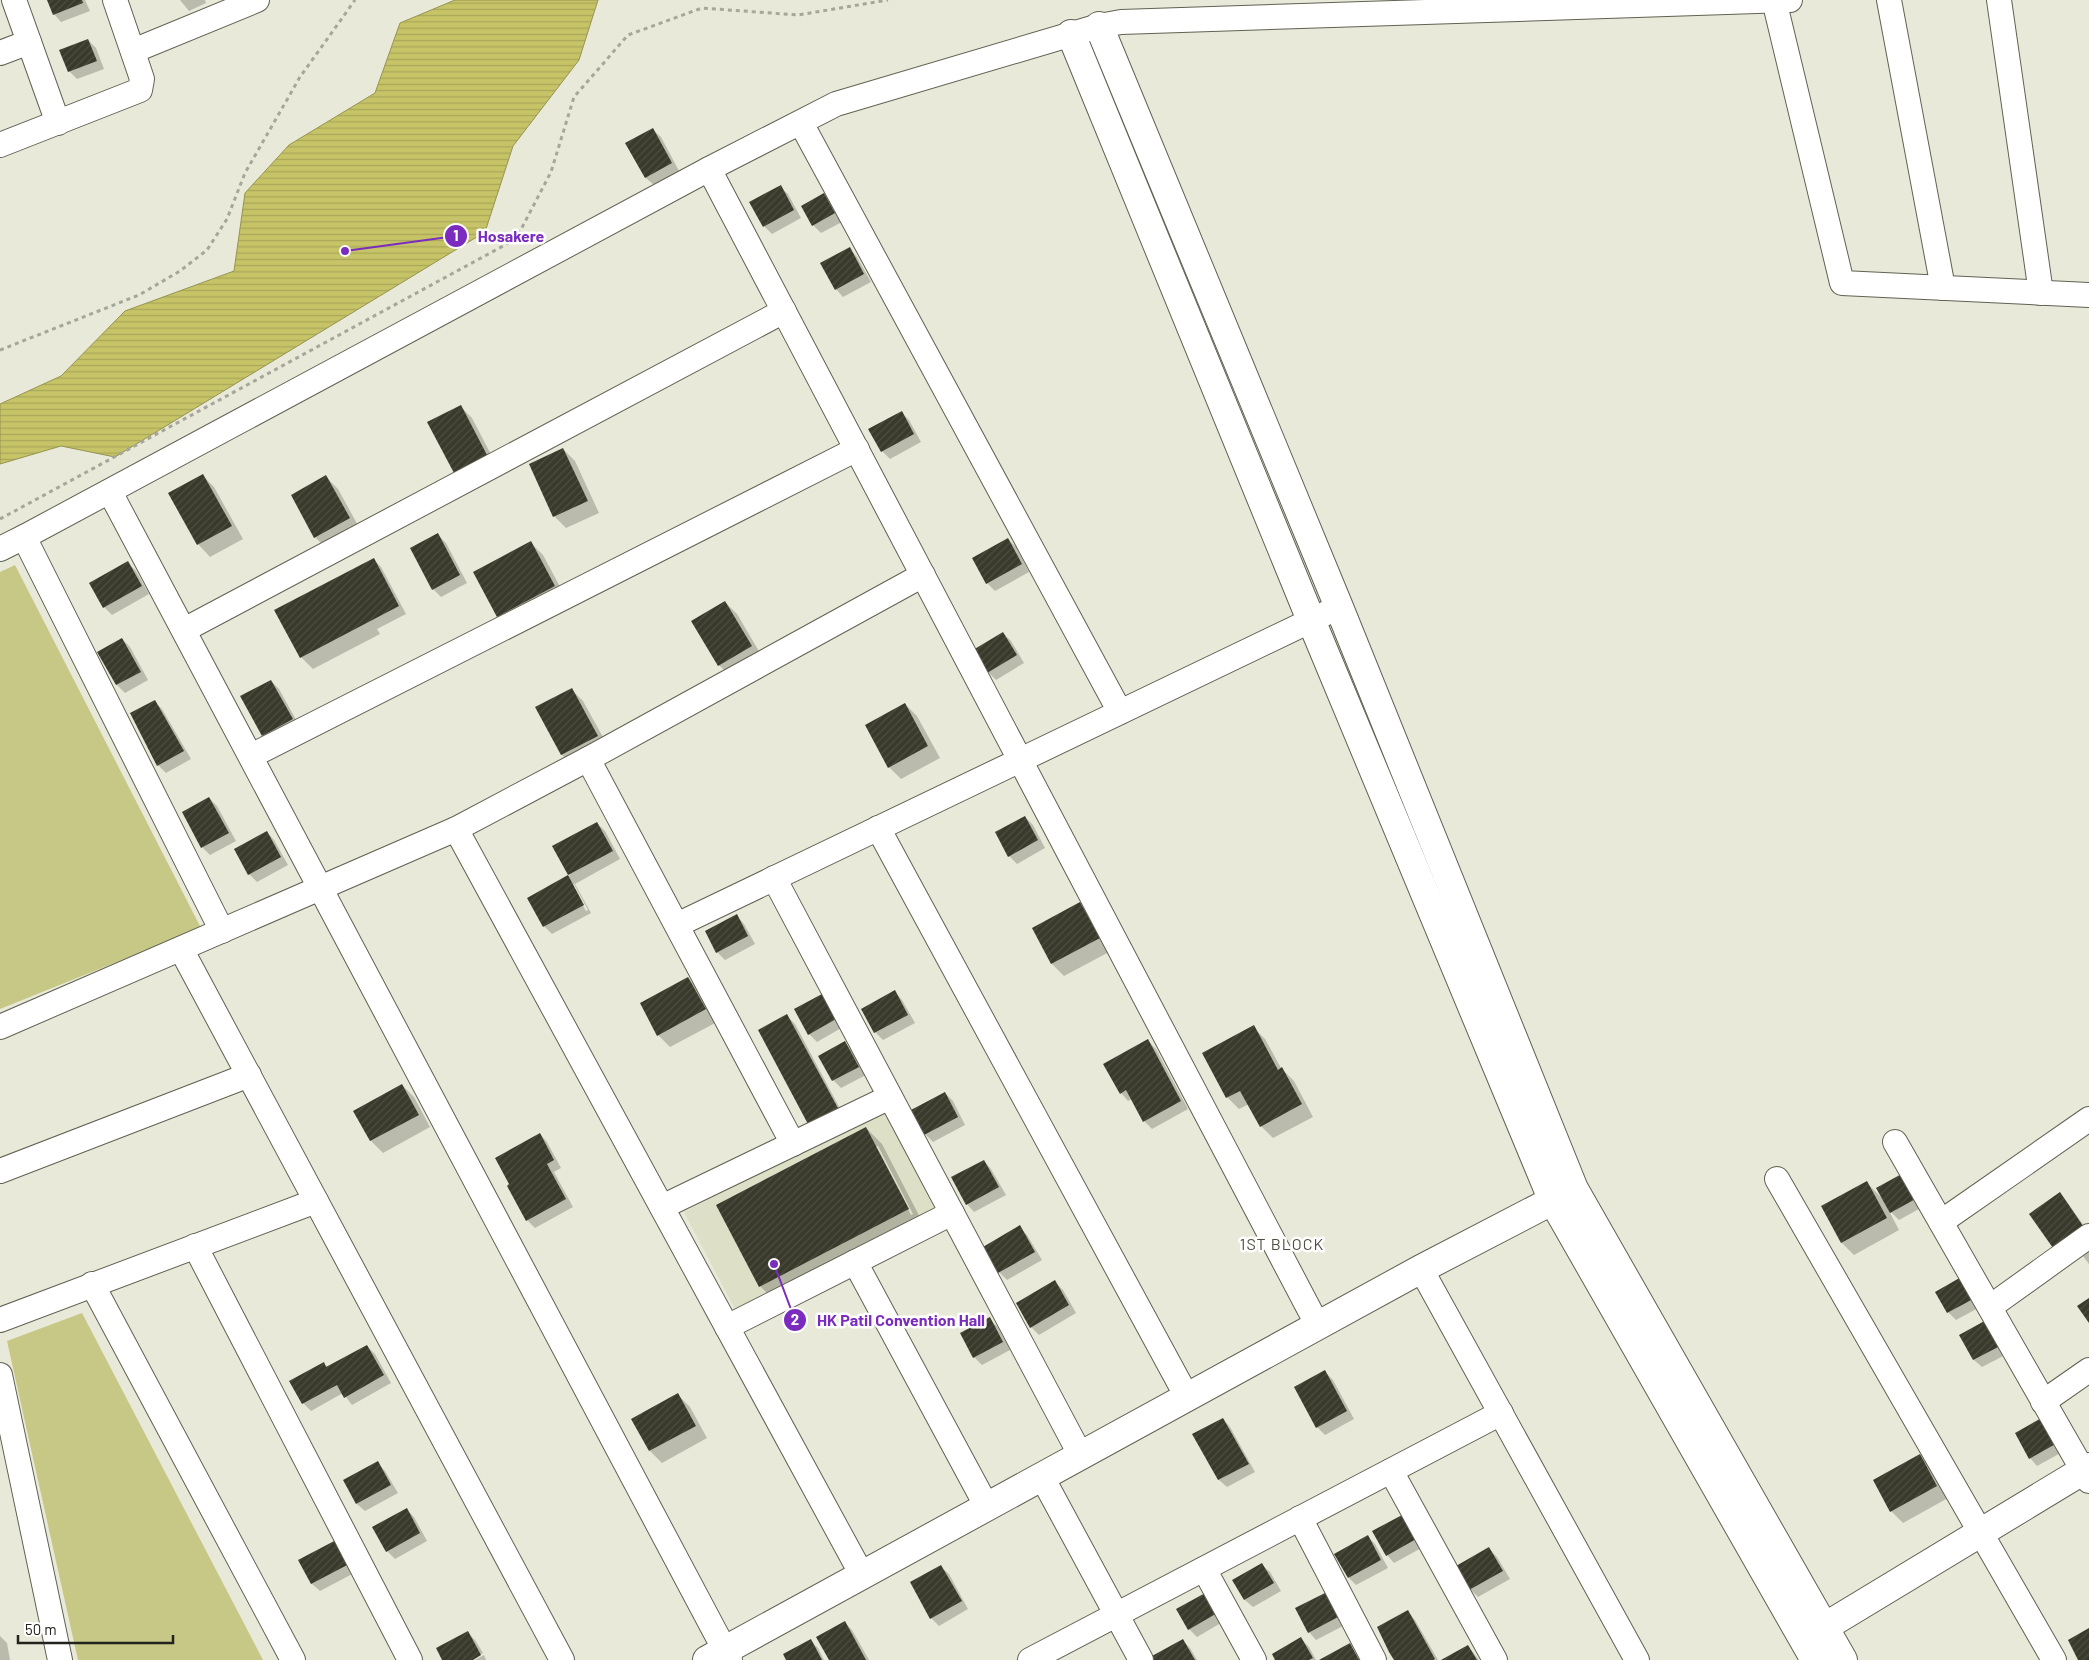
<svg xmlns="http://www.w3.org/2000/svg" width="2089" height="1660" viewBox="0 0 2089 1660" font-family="Barlow,sans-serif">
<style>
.built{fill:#dedfc7}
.grass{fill:#c7c786}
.water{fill:url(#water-rules);stroke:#959451}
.shadow{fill:#0003;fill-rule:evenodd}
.building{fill:url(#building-hatch)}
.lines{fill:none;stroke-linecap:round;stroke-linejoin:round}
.minor-casing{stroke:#616153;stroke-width:26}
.tertiary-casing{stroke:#616153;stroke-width:30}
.path{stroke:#a6a69a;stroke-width:3;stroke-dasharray:4 4;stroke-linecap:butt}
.minor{stroke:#fff;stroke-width:24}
.tertiary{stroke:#fff;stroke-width:28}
.labels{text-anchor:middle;stroke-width:5;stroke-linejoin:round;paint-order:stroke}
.neighbourhood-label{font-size:16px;letter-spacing:1px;fill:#4e4e40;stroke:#fff}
.leader{fill:none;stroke:#7b2cbf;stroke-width:2}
.callout-dot{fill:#7b2cbf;stroke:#fff;stroke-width:2}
.mark-label{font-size:15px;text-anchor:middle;font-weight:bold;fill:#fff}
.callout-label{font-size:16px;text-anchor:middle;font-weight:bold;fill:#7b2cbf;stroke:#fff;stroke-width:5;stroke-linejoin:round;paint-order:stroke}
</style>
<defs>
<pattern id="water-rules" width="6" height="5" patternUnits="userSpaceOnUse" patternTransform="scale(1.25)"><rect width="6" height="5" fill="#c6c467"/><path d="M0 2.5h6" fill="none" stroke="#aaa859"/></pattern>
<pattern id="building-hatch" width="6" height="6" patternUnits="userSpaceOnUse" patternTransform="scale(1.25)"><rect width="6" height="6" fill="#39392c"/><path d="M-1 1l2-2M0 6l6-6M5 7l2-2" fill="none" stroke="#4d4d41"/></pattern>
</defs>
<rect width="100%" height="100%" fill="#e9e9d9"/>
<path class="built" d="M883,1109L936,1212L738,1315L684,1212Z"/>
<g class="grass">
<path d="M15,565L201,928L0,1009V572Z"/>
<path d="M82,1313L263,1660H78L7,1341Z"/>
</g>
<path class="water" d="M455,0H598L579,60L513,146L485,232L115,457L61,446L0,464V404L61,376L125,311L234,271L245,193L289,145L375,93L400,23Z"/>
<g class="shadow">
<path d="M48,0H85L90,11L61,22L54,14Z"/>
<path d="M180,0H205L206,3L189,11Z"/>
<path d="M88,40L96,48L104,69L77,79L69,71Z"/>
<path d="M653,130L661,137L679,171L654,185L646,178L627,144Z"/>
<path d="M780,187L788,194L801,218L772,234L764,226L751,202Z"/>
<path d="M824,195L832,203L842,222L821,233L813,225Z"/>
<path d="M850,249L857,257L871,282L843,297L836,289Z"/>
<path d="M460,406L472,418L498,468L467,484L455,472Z"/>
<path d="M901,412L909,420L921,442L890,459L882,451Z"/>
<path d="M563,449L575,461L599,513L566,528L554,516Z"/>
<path d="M202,475L214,487L243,539L210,557L198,544L170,493Z"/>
<path d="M326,477L338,489L361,531L327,549L315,537L292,495Z"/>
<path d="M438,535L446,543L467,583L441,597L433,589Z"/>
<path d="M1008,539L1016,547L1029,572L995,591L987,583Z"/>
<path d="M531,543L543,555L566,598L510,628L498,616Z"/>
<path d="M373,559L381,567L406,614L377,629L380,634L313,669L301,657Z"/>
<path d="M128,563L136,571L149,594L112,615L104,607Z"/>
<path d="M725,602L737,614L763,658L731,677L719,665Z"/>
<path d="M1003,633L1011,641L1024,663L996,680L988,672Z"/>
<path d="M122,639L130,647L148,680L125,693L117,685L99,652Z"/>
<path d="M271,681L279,689L300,727L271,743L263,735Z"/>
<path d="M571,689L583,701L609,748L574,767L562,755L537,708Z"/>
<path d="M154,701L162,709L191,759L166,773L158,765L132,714Z"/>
<path d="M905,704L917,716L940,758L901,779L889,767Z"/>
<path d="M209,798L217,806L236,841L210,855L202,847Z"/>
<path d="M1025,817L1033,825L1045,848L1017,864L1009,856Z"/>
<path d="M597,823L605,831L620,859L575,884L591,913L552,934L544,926L529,898L570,876L554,847ZM572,884H574L588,910L586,911Z"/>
<path d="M267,832L274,840L288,865L257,882L249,874L236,850Z"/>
<path d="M1080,904L1092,916L1111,951L1064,976L1052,964L1034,929Z"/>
<path d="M737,916L744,924L755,944L725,960L717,952Z"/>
<path d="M688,978L700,990L717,1022L670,1047L658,1035Z"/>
<path d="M895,992L902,1000L915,1023L883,1040L875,1032Z"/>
<path d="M822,996L830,1004L843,1027L817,1042L809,1034Z"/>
<path d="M787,1016L795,1024L845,1118L760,1030Z"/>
<path d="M1253,1027L1265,1039L1281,1068L1294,1081L1313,1117L1273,1138L1261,1126L1249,1104L1239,1109L1227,1097Z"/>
<path d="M1148,1041L1156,1049L1188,1109L1152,1129L1144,1121L1132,1099L1128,1101L1121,1093Z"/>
<path d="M845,1043L853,1051L866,1075L841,1088L833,1080Z"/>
<path d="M402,1085L414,1097L430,1127L383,1153L371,1141L355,1111Z"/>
<path d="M945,1093L953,1101L965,1125L933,1142L925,1134L912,1110Z"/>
<path d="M866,1128L882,1144L924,1225L776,1302L760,1286ZM875,1146H878L913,1214L911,1215Z"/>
<path d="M540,1134L547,1142L561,1168L554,1172L573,1207L535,1228L527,1220Z"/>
<path d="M984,1161L991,1169L1006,1195L974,1212L967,1204Z"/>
<path d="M1907,1173L1928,1204L1899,1220L1888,1209L1899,1230L1854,1255L1842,1243L1823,1207L1867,1183L1882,1198Z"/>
<path d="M2059,1194L2067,1202L2089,1233L2062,1255Z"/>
<path d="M1019,1227L1027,1235L1042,1260L1007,1280L999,1272Z"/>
<path d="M2089,1252V1264L2083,1256Z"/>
<path d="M1963,1278L1982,1306L1956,1320L1948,1312L1937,1292Z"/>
<path d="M1055,1282L1063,1290L1076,1313L1039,1335L1031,1327Z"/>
<path d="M989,1319L997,1326L1010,1350L982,1365L974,1357Z"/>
<path d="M1990,1320L2011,1352L1982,1367L1974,1360L1961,1335Z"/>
<path d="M367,1346L375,1354L391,1383L352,1405L343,1393L311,1411L303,1403L323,1363L328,1367Z"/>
<path d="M1325,1372L1333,1380L1354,1419L1325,1435L1317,1427Z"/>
<path d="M678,1395L690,1407L707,1438L662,1463L650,1451Z"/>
<path d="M1223,1419L1230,1427L1255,1472L1227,1487L1219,1480L1194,1435Z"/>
<path d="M2053,1426L2066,1450L2037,1466L2030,1458Z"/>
<path d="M1920,1456L1932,1468L1948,1498L1903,1523L1891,1511Z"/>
<path d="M377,1463L385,1471L398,1493L365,1511L357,1504L345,1481Z"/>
<path d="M406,1509L414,1517L427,1541L395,1559L387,1551Z"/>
<path d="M1404,1515L1425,1546L1394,1563L1387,1555Z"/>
<path d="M1368,1537L1375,1544L1388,1568L1356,1585L1349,1578Z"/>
<path d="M337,1540L358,1571L320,1591L312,1584L300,1561Z"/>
<path d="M1489,1549L1497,1557L1510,1579L1478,1597L1470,1589Z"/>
<path d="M1262,1565L1270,1572L1281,1591L1253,1607L1245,1600L1234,1581Z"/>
<path d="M941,1567L949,1574L968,1609L939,1626L931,1618Z"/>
<path d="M1325,1594L1333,1602L1345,1625L1316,1640L1309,1632Z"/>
<path d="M1215,1601L1226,1620L1197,1637L1189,1629Z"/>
<path d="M1408,1612L1415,1620L1438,1660H1396Z"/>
<path d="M844,1622L852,1630L869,1660H830Z"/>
<path d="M467,1632L475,1640L483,1653L470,1660H444Z"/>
<path d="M0,1636L7,1643L10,1660H0Z"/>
<path d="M1301,1639L1309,1647L1316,1660H1276Z"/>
<path d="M1182,1640L1190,1648L1197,1660H1156Z"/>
<path d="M810,1641L818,1648L824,1660H787Z"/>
<path d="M1349,1645L1361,1660H1323Z"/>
<path d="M1468,1646L1479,1660H1444Z"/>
<path d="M484,1655L486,1660H475Z"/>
</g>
<g class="building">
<path d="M47,0H82L83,3L53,15Z"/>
<path d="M88,39L97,61L68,72L59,50Z"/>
<path d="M653,128L672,163L645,178L625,143Z"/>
<path d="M781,185L794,210L763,227L749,202Z"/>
<path d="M824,193L835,213L812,226L801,206Z"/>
<path d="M850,247L864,274L835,290L820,263Z"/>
<path d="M461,405L487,455L454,473L427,422Z"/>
<path d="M902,411L914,434L881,452L868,429Z"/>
<path d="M563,448L588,501L553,517L529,464Z"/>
<path d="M203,474L232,526L197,545L168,493Z"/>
<path d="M326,475L350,518L314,538L291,495Z"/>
<path d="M438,533L460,575L432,590L410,548Z"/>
<path d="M1008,538L1022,564L986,584L972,558Z"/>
<path d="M531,541L555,586L497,617L473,572Z"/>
<path d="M374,558L399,606L300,658L274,610Z"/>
<path d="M128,561L142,586L103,608L89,583Z"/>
<path d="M725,601L752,646L718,666L691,621Z"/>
<path d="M1003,632L1017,655L987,673L973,650Z"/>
<path d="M122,638L141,672L116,685L97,652Z"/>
<path d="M271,680L293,719L262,736L240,696Z"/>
<path d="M572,688L598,736L561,755L535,707Z"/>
<path d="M155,700L184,751L157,766L130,713Z"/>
<path d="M905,703L928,746L888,768L865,725Z"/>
<path d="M209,797L229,833L201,848L182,812Z"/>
<path d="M1025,816L1038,840L1008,857L995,832Z"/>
<path d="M597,822L613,851L568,875L552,846Z"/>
<path d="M267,831L281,857L248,875L234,849Z"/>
<path d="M568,875L584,905L543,927L527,898Z"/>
<path d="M1080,902L1100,938L1051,964L1032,928Z"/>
<path d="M737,914L748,936L716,953L705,931Z"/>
<path d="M688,977L706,1009L657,1036L640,1003Z"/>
<path d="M895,990L908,1015L874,1033L861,1009Z"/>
<path d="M822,994L836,1019L808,1035L794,1009Z"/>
<path d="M787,1014L839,1110L809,1126L758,1030Z"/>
<path d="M1254,1025L1278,1070L1282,1067L1302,1104L1260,1127L1240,1091L1226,1098L1202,1053Z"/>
<path d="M1148,1039L1181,1101L1143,1122L1126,1090L1120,1094L1103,1064Z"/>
<path d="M845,1041L859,1067L832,1081L818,1056Z"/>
<path d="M402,1084L419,1115L370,1141L353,1111Z"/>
<path d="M945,1092L958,1117L924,1135L911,1110Z"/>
<path d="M866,1127L909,1209L759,1287L716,1205Z"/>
<path d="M540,1133L554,1160L547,1164L566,1199L526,1221L507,1186L509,1184L495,1158Z"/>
<path d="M984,1160L999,1187L966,1205L951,1177Z"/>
<path d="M1907,1171L1921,1196L1890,1213L1876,1188Z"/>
<path d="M1867,1181L1887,1218L1841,1243L1821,1206Z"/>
<path d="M2060,1192L2083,1226L2053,1248L2029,1214Z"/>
<path d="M1020,1225L1035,1252L998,1273L983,1247Z"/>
<path d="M1963,1276L1975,1298L1947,1313L1935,1292Z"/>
<path d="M1055,1280L1069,1305L1030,1328L1016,1303Z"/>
<path d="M2089,1298V1323L2077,1306Z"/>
<path d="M990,1317L1003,1342L973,1358L960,1333Z"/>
<path d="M1990,1318L2004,1344L1973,1360L1959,1335Z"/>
<path d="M367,1345L384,1375L344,1398L337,1385L302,1404L289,1381L324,1362L326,1367Z"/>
<path d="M1325,1370L1347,1411L1316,1428L1294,1387Z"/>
<path d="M678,1393L696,1426L649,1451L631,1419Z"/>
<path d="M2045,1416L2059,1442L2029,1459L2015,1433Z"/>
<path d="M1223,1418L1249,1464L1218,1480L1192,1434Z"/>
<path d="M1920,1454L1937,1486L1890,1512L1873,1480Z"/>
<path d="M378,1461L391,1485L356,1504L343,1480Z"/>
<path d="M407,1508L420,1533L386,1552L372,1527Z"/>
<path d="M1404,1514L1418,1538L1386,1556L1372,1531Z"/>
<path d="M1368,1535L1381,1560L1348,1578L1334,1554Z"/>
<path d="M338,1539L351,1563L311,1584L298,1560Z"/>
<path d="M1489,1547L1503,1571L1469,1590L1456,1566Z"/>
<path d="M1262,1563L1274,1583L1244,1600L1232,1580Z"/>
<path d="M941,1565L962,1601L930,1619L910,1582Z"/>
<path d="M1207,1592L1219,1612L1188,1630L1176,1609Z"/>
<path d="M1325,1593L1338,1617L1308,1633L1295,1608Z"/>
<path d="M1408,1610L1435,1659L1433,1660H1394L1389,1652L1377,1627Z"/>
<path d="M845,1621L866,1660H829L816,1637Z"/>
<path d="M2089,1628V1660H2078L2068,1640Z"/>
<path d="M468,1631L481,1655L473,1660H442L436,1648Z"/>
<path d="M1301,1637L1313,1658L1309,1660H1275L1272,1654Z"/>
<path d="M811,1639L822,1660H786L783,1654Z"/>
<path d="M1183,1639L1195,1660H1154L1152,1656Z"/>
<path d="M1350,1643L1359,1660H1319Z"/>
<path d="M1468,1645L1477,1660H1441Z"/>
</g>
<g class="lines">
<g class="minor-casing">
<g id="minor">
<path d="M14,0L58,123"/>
<path d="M1774,0L1842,283L2089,295"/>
<path d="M1889,0L1943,288"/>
<path d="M1999,0L2041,293"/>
<path d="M133,51L257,0"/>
<path d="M0,53L29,42"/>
<path d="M801,123L1120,712"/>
<path d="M0,145L140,90L142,79L139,70L115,0"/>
<path d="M709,169L1318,1326"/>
<path d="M110,492L730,1660"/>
<path d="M0,549L24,537"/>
<path d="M184,630L784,311"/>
<path d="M251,756L857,449"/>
<path d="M588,759L793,1144"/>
<path d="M878,828L1187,1397"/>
<path d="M456,829L862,1575"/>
<path d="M774,878L1081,1456"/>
<path d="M677,925L1339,607"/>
<path d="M222,931L24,537L709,169L836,104L1099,26L1121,22L1790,0"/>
<path d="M181,949L562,1660"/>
<path d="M0,1027L456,829L588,759L923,575"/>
<path d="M1895,1142L2089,1481"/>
<path d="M0,1171L249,1075"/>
<path d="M1777,1179L2054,1660"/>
<path d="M662,1207L890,1097"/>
<path d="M1941,1222L2089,1119"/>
<path d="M195,1246L410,1660"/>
<path d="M855,1262L987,1507"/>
<path d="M1421,1269L1637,1660"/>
<path d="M92,1284L293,1660"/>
<path d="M1990,1307L2089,1236"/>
<path d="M0,1320L316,1201"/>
<path d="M727,1327L952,1213"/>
<path d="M0,1375L60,1660"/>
<path d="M2043,1402L2089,1370"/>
<path d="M1391,1471L1495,1660"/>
<path d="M1042,1477L1141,1660"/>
<path d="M1300,1518L1374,1660"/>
<path d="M1204,1569L1254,1660"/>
<path d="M1030,1660L1501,1413"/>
</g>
</g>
<g class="tertiary-casing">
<g id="tertiary">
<path d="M1099,26L1339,607L1574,1189L1843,1660"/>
<path d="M1071,34L1311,620L1553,1201L1815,1660"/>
<path d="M1808,1637L2089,1467"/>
<path d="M707,1660L1421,1269L1569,1192"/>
</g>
</g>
<g class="path">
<path d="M0,350L139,295L180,271L207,250L227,219L245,173L300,77L355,0"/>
<path d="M0,519L516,239L551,172L574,97L628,35L702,8L798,15L888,0"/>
</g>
<use href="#minor" class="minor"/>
<use href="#tertiary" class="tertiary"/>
</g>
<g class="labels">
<g class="neighbourhood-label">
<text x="1282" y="1250">1ST BLOCK</text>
</g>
</g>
<path class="leader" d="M345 251L456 236M774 1264L795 1320"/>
<g class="callout-dot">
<circle cx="345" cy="251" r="5"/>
<circle cx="774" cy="1264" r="5"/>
<circle cx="456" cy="236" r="12"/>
<circle cx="795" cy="1320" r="12"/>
</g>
<g class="mark-label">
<text x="456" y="241">1</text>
<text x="795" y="1325">2</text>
</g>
<g class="callout-label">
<text x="511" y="242">Hosakere</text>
<text x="901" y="1326">HK Patil Convention Hall</text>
</g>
<path d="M18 1635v8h155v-8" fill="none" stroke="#23231d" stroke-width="2.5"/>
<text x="25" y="1635" font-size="15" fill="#23231d" stroke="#ffffff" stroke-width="4" paint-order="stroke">50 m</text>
</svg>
